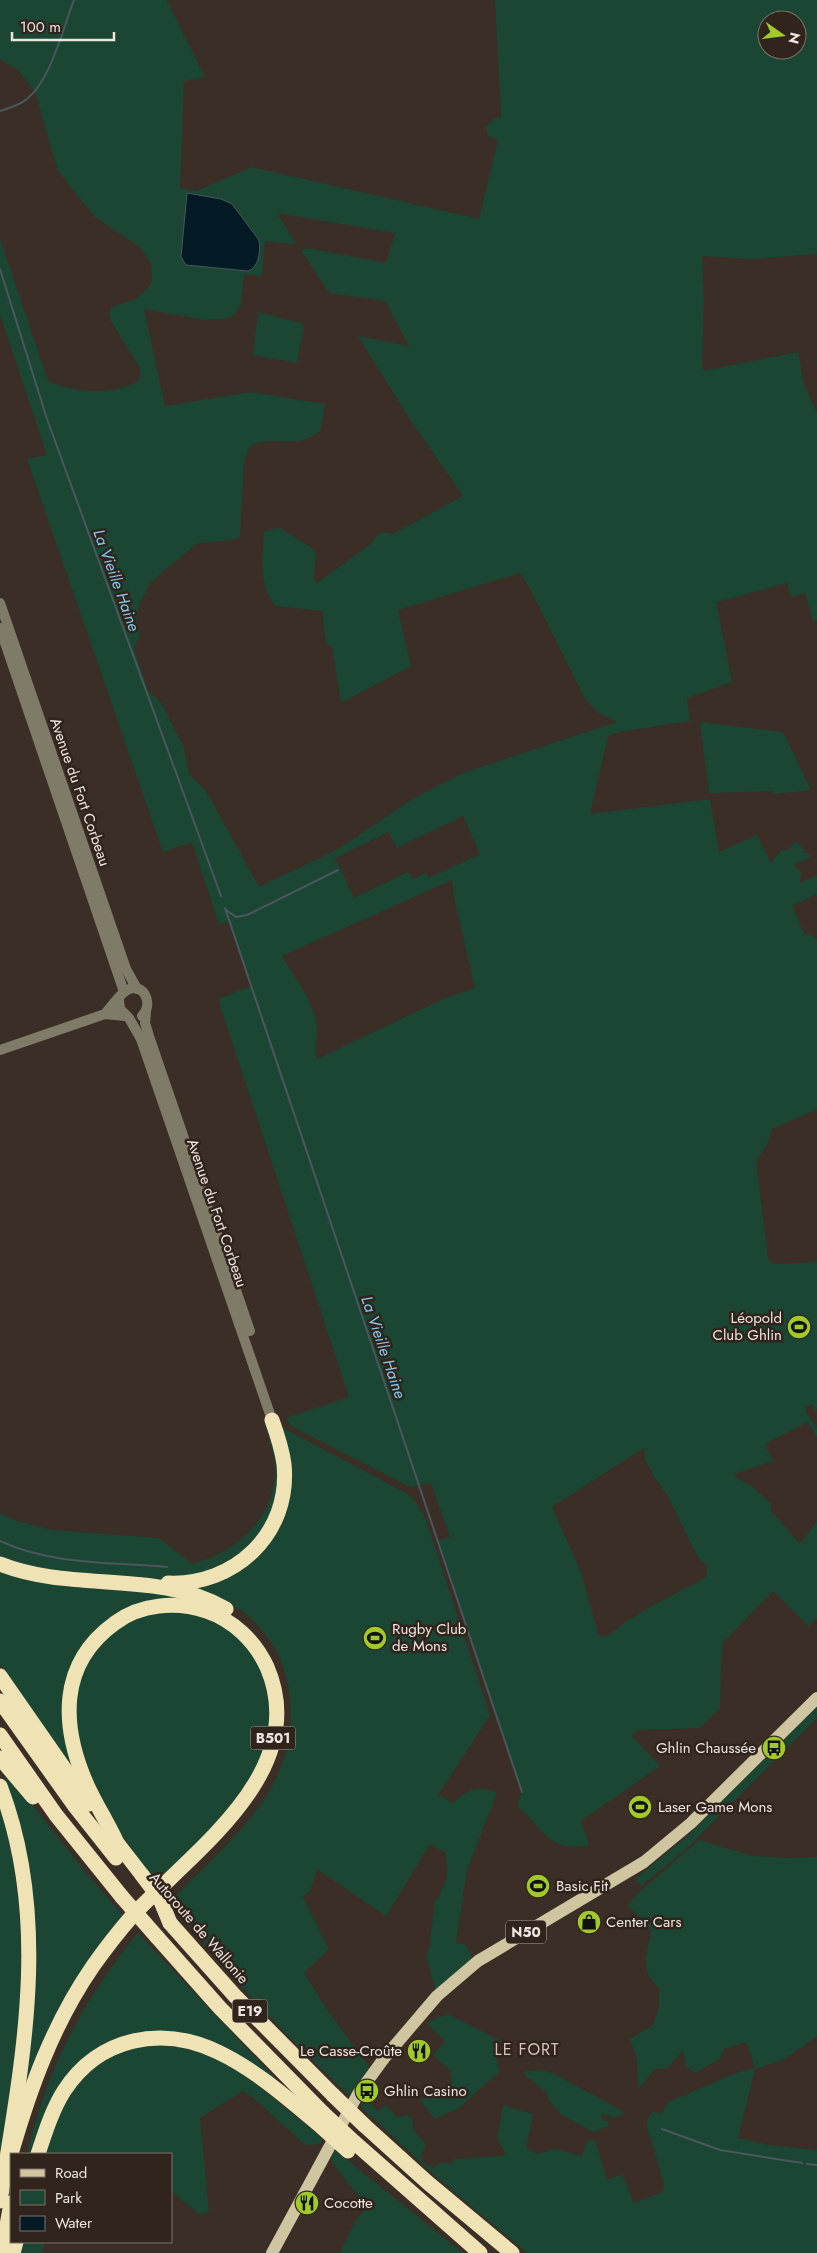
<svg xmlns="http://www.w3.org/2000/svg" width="817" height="2253" viewBox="0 0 817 2253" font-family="Jost,sans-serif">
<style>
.green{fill:#1a4633;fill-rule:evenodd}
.water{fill:#041a25;stroke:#4a575d}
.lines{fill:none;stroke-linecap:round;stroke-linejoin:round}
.stream{stroke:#4a575d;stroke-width:2}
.minor{stroke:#807b69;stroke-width:10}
.major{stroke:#cfc5a0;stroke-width:12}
.highway{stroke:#efe2b5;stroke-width:15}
.highway-bridge{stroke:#efe2b5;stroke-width:15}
.labels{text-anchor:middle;stroke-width:5;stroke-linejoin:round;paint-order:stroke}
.shield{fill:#30241c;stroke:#b4aba5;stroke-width:1}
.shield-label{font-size:14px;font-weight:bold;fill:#ede5e0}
.street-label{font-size:15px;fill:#ede5e0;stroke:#30241c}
.poi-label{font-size:15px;fill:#ede5e0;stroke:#30241c;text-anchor:start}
.water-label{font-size:16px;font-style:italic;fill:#83ccf2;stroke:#30241c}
.neighbourhood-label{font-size:16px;letter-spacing:1px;fill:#d6c5bb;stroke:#30241c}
</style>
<rect width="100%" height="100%" fill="#3b2e26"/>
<g class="green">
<path d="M0,0H167L205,77L184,81L180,188L196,191L252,167L479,219L498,140L488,136L486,126L494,119L501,116L495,0H817V254L753,259L702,256L704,298L702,368L706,370L798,352L804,385L817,413V620L813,621L805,593L791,597L787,583L716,602L732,682L687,698L690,721L619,732L608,736L590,814L710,799L719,852L757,835L771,863L781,850H790L792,844L797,843L802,846L804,853H808L810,857L794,865L801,872L800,883L817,875V894L792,906L805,935H812L817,940V1109L772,1129L766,1147L756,1161L768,1258L770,1262L776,1264L817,1262V1409L814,1410L813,1404L808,1406L805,1411L817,1428V1437L808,1422L765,1444L773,1461L734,1474L736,1477L753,1487L771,1504V1511L800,1544L817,1521V1618L809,1626L773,1591L722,1644L720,1708L700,1728L639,1730L632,1736L660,1766L581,1821L589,1845C548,1854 544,1828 517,1806L522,1792L438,1541L450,1537L431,1483L410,1487L291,1426L286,1418L349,1397L218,999L251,986L229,922L219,924L192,842L163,852L27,459L47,455L0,314V239L48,381C73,393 116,396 140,380V368L111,321L109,314L112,307L136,299L149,287L152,280L151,264L141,248L95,217L58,171L35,92L18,70L0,59ZM767,20H797V50H767ZM277,213L395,233L386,263L307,248L301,250L329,293L385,301L409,346L358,336L409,418L463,496L393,534L385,532L376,535L372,543L317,583L314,580L316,553L312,548L282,529L277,528L264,532C262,558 258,585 276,606L322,611L326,643L332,647L341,703L411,666L398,610L520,573L529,587L584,697L597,712L617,722L463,773L414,798L338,849L259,887L206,791L189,774L184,748L160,701L148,691L134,648L140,636L136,619L140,603L150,583L197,543L234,540L240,537L244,461L250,446C276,433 293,452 320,431L325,404L251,392L165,406L144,309L204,320L231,318L241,305L244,274L262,276L265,241L297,245ZM463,816L480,854L429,878L426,873L413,879L408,872L354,898L335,858L388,832L397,848ZM452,880L454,898L475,988L443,999L317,1059C313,1044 319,1036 316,1021C311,998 294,976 282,956ZM644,1448L645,1459L653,1475L667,1495L697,1556L707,1566V1575L703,1579L650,1607L625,1622L608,1636L601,1637L598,1633L581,1572L552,1507Z"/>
<path d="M258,312L304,324L297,363L253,355Z"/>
<path d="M700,722L783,732L811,790L774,794L773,791L709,793Z"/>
<path d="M269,1424C273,1441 279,1458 279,1476C278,1518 253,1551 217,1568C211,1571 205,1574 199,1576C168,1582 132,1579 100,1576C66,1572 32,1570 0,1556V1513L17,1521L53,1530L159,1538L192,1564C237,1553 277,1516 275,1467C274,1452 269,1439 265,1425Z"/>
<path d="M277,1425L406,1493L416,1502L426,1520L490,1715L438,1795L453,1803C467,1789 478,1785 497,1792L467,1870L456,1942L466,1945L475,1963L437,1996L426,1955L430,1944L435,1899H438L447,1877L446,1853L430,1844L386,1916L317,1869L310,1891L303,1897L329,1949L304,1973L330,2014L373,2072L350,2096C285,2035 224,1972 170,1901C206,1865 245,1832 271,1788C304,1731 297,1649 240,1610C224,1600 205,1594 188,1587L203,1585L276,1523Z"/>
<path d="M0,1568L157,1590L208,1604L157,1601L75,1660V1768H72L0,1664Z"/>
<path d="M185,1611C228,1626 241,1631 262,1673C301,1753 207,1834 156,1883L121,1834L84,1766L74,1726L77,1682L93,1651L116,1628L146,1614Z"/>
<path d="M817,1707V1718L684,1851L641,1886L635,1879L686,1837Z"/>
<path d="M8,1774L83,1869L124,1917L23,2095L31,2024L12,1804L4,1778Z"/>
<path d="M0,1805C35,1926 20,2039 0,2161Z"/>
<path d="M699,1840L753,1856L789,1858L817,1857V2036L783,2060L755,2069L738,2138L769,2145L817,2150V2253H527L434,2175L361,2107L366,2100L378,2111L386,2105L397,2117L408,2115L412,2120L414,2131L426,2145L421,2156L422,2161L433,2168L441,2162L453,2164V2159L504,2156L505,2152L497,2139L503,2105L533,2114L526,2148L538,2154L554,2149L582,2156L587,2141L595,2140L607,2180L622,2174L634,2203L663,2192L664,2184L646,2123L652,2111L662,2114L668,2102L739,2072L755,2068L746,2042L724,2049L720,2059L695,2073L686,2066L683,2050L668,2068L655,2069L638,2090L637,2059L630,2039L653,2025L659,2007V1988C645,1977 644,1963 648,1946C649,1942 652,1936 650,1931C648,1921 634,1912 627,1906L637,1894Z"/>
<path d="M138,1933L291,2095L263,2076L164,2033L80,2065L34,2154H27C45,2072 84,1998 138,1933Z"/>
<path d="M447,2014L501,2041C495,2050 495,2062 500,2071L459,2108L435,2119L420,2100L452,2084L450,2070L433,2055L445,2041L426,2023Z"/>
<path d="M163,2044L209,2054L241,2071L323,2139L319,2144L305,2145L256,2100L243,2091L200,2118L209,2212L199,2214L171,2191V2154H44C68,2090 87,2049 163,2044Z"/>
<path d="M541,2070L553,2073L626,2113L613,2118L603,2113L601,2118L608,2122L609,2126L593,2132L560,2114L549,2100L546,2092L525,2075V2071Z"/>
<path d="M335,2150L463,2253H340L354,2223L363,2212L361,2199L333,2164L331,2158Z"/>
<path d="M21,2242H45L42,2253H18Z"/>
</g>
<path class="water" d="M187,193L221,199L232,204L259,240C261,250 259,268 248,271L186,265L181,257Z"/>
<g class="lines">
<g class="stream">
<path d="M0,111C9,108 21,105 28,98C51,79 63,28 74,0"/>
<path d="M0,269L47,419L221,896"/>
<path d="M225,908L522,1792"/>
<path d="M226,910L236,917L247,915L338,870"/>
<path d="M0,1541C50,1565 113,1562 167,1567"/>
<path d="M662,2129L720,2150L802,2163"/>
<path d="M807,2164L817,2165"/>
</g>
<g class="minor">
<path d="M0,603L126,969L137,989"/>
<path d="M0,628L124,992"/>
<path d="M119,1000L120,1009L128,1017"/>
<path d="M146,1012L145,1023L149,1036L250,1331"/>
<path d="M105,1014C110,1008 121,993 127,990C144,981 154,1005 142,1016"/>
<path d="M129,1018L141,1039L272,1420"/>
<path d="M0,1050L105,1014L125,1016"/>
</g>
<path class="major" d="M272,2253L358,2094L385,2057L437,1996L478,1961L644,1862L691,1823L817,1698"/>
<g class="highway">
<path d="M0,1564C72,1593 158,1569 226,1609"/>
<path d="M168,1583C234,1586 291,1534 284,1464C282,1449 277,1434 272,1420"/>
<path d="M0,1676L89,1804"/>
<path d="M0,1701L74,1805L116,1858"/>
<path d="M0,1735L56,1815L122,1897"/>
<path d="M0,1758L33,1797"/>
<path d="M0,1786C52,1921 22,2063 0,2201"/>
<path d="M111,1835L142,1875"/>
<path d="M170,1923L235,1996L333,2095"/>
<path d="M157,1937L220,2008L323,2113"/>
<path d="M364,2125L427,2182L512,2253"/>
<path d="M354,2142L480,2253"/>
<path d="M11,2154C30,2088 53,2024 93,1966C105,1949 119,1931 133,1915C193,1851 312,1771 267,1667C255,1641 233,1620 206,1611C176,1601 140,1604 115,1623C58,1664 61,1726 87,1785C96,1805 108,1823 117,1843"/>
<path d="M38,2154C45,2133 52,2110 64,2091C99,2037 162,2025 218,2052C254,2069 286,2097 317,2123"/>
<path d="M2,2253L11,2203"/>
<path d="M13,2253L16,2242"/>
</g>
<g class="highway-bridge">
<path d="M142,1875L160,1899L170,1923"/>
<path d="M122,1897L157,1937"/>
<path d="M333,2095L364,2125"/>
<path d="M323,2113L354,2142"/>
<path d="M317,2123L348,2151"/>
</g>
</g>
<defs>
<g id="stadium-disc" transform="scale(1.25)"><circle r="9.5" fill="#a1c92a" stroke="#30241c"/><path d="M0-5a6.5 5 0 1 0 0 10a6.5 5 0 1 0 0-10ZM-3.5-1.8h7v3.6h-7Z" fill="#111"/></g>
<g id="bus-disc" transform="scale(1.25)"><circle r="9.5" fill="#a1c92a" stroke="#30241c"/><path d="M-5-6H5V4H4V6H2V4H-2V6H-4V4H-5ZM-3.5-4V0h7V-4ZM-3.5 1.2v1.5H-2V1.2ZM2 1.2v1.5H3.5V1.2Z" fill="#111"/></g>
<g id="shop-disc" transform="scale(1.25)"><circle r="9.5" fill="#a1c92a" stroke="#30241c"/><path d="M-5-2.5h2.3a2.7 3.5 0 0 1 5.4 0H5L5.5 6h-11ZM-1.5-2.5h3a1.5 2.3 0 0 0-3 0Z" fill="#111"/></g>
<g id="restaurant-disc" transform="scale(1.25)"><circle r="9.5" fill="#a1c92a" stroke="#30241c"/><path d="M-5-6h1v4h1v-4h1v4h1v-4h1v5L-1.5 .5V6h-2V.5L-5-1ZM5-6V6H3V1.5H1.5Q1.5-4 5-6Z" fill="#111"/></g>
</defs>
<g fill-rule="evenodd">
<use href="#stadium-disc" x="799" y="1327"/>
<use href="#stadium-disc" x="375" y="1638"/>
<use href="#bus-disc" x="774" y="1748"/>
<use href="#stadium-disc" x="640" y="1807"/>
<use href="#stadium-disc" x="538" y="1886"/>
<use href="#shop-disc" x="589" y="1922"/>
<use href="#restaurant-disc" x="419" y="2051"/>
<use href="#bus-disc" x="367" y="2091"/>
<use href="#restaurant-disc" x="307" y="2203"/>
</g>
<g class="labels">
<g class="shield">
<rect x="250.5" y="1726.5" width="45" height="23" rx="4"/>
<rect x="506" y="1920.5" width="40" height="23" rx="4"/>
<rect x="232.5" y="1999.5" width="35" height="23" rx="4"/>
</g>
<g class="shield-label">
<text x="273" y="1743">B501</text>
<text x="526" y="1937">N50</text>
<text x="250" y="2016">E19</text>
</g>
<g class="street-label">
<text transform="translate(80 792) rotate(71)" y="5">Avenue du Fort Corbeau</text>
<text transform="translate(217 1213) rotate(71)" y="5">Avenue du Fort Corbeau</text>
<text transform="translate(199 1928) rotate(49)" y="5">Autoroute de Wallonie</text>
</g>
<g class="poi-label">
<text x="782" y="1323" text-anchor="end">Léopold<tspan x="782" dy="17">Club Ghlin</tspan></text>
<text x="392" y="1634">Rugby Club<tspan x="392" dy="17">de Mons</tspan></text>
<text x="756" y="1753" text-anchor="end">Ghlin Chaussée</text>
<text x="658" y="1812">Laser Game Mons</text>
<text x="556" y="1891">Basic Fit</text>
<text x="606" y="1927">Center Cars</text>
<text x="402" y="2056" text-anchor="end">Le Casse-Croûte</text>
<text x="384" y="2096">Ghlin Casino</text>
<text x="324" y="2208">Cocotte</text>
</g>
<g class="water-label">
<text transform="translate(117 580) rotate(70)" y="6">La Vieille Haine</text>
<text transform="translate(384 1347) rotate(71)" y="6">La Vieille Haine</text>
</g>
<g class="neighbourhood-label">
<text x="527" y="2055">LE FORT</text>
</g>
</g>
<rect x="10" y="2153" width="162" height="90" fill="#30241c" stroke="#7c716a"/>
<rect x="20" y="2169" width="25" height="8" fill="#cfc5a0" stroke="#7c716a"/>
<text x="55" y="2178" font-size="15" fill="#ede5e0">Road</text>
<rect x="20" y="2190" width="25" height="15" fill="#1a4633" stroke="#7c716a"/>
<text x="55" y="2203" font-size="15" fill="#ede5e0">Park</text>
<rect x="20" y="2216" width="25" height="15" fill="#041a25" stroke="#7c716a"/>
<text x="55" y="2228" font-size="15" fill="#ede5e0">Water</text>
<g transform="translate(782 35) rotate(104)"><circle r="24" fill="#30241c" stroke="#7c716a"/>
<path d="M0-4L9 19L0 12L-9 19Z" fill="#a1c92a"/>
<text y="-8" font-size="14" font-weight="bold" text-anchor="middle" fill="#ede5e0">N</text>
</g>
<path d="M12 32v8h102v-8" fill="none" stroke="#ede5e0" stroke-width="2.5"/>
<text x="20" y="32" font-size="15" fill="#ede5e0" stroke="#30241c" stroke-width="4" paint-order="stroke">100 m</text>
</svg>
